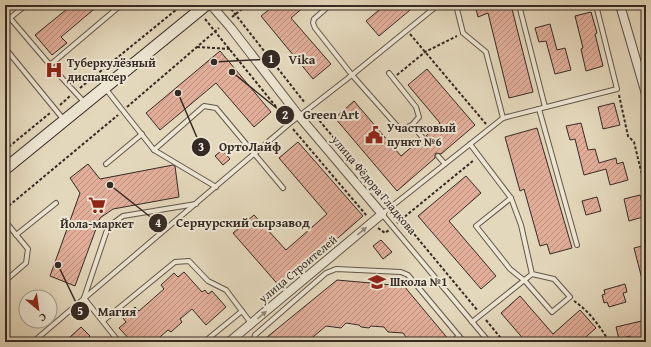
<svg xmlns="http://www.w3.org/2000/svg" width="651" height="347" viewBox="0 0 651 347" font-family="'Gentium Book Plus',serif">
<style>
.building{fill:url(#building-hatch);stroke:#362a24}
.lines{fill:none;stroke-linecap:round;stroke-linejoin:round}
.lane-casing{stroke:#62564a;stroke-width:6}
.street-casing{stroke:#62564a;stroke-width:10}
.secondary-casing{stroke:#362a24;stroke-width:13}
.path{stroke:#362a24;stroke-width:2;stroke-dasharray:3 2;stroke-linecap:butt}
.lane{stroke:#ede6d3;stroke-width:4}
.street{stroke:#ede6d3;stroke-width:8}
.secondary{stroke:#ede6d3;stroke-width:11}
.oneway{fill:#92887c}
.labels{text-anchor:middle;stroke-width:4;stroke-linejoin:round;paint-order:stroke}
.poi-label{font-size:12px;font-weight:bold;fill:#362a24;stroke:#ede6d3;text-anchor:start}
.street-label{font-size:12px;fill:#362a24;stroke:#ede6d3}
.leader{fill:none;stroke:#362a24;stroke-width:1.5}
.callout-dot{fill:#362a24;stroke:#ede6d3;stroke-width:1.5}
.mark-label{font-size:12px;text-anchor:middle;font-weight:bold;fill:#fff}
.callout-label{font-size:13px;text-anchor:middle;font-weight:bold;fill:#362a24;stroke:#ede6d3;stroke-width:4;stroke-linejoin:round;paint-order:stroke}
</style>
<defs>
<pattern id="building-hatch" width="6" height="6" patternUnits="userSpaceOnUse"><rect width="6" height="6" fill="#e2ae9a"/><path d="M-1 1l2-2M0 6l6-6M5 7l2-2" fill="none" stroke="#b88e7d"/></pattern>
</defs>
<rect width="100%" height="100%" fill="#e4d8bc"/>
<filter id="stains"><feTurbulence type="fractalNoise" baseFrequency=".005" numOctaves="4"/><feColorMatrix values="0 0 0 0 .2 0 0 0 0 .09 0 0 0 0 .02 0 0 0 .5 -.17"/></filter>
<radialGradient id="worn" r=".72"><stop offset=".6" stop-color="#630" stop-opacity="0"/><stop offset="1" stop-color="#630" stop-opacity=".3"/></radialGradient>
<g class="building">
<path d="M72,5H99L61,37L67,43L52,55L35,35Z"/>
<path d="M275,5H306L291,18L331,64L313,79L261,16Z"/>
<path d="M385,5H416L379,36L366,21Z"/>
<path d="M475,5H511L533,92L509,98L488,13L478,17Z"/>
<path d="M591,12L597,33L595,34L603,66L586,71L581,49L583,48L575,16Z"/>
<path d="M550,24L557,50L565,48L571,70L555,74L546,41L539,42L535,28Z"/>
<path d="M220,51L271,112L254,127L216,83L160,130L146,113Z"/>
<path d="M427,69L475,125L441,154L436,153L435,155V158L397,191L335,118L354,101L401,156L420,140L423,141L426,140V136L440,123L408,85Z"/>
<path d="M614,103L620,125L603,129L598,107Z"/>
<path d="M581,123L588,150L595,149L599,163L616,158L617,164L623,162L628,180L610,185L606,169L584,175L575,139L570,140L566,126Z"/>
<path d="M537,128L572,248L550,254L547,244L540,246L524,189L520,191L505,137Z"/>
<path d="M298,142L363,216L281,288L233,233L254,215L286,250L327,214L279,158Z"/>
<path d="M222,150L230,159L223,165L215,156Z"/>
<path d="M88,164L100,179L173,165L175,166L179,197L113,209L100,218L75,286L50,276L80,193L70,178Z"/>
<path d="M466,176L481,193L449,221L496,276L481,289L418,216Z"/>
<path d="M640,195L646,216L629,221L624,199Z"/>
<path d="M597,197L601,211L586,215L582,201Z"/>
<path d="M381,240L392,252L383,259L373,246Z"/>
<path d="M646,245V283H643L634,248Z"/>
<path d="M184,272L202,292L205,290L208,294L212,291L226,307L206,325L192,309L180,319L182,322L171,332L168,330L154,342H132L119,328L126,322L123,318L135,307L139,311L164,289L161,285L174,273L178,277Z"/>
<path d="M337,280L404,286L449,340V342H410L403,333L388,332L384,327L371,326L369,328L361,327L359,325L346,323L341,328L326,326L307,342H261Z"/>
<path d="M625,284L627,292L623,293L626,302L609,307L607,302L604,303L602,295L605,294L604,290Z"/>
<path d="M520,296L553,334L580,310L596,328L580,342H526L501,313Z"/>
<path d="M646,320V342H631L630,336L619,339L616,327Z"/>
<path d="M81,327L90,336L83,342H74L70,337Z"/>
</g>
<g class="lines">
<g class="lane-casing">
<g id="lane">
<path d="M26,5L10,18L50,65L85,103"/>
<path d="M330,5L314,19L313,23L315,28L352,75L398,127L403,129L412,125L419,117L416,107L389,73"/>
<path d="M456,5L463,33L486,52L503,118"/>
<path d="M519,5L545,107"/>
<path d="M5,48L64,120"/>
<path d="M50,65L121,5"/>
<path d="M105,88L154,150L216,187"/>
<path d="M539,109L577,245"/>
<path d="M412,125L423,138"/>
<path d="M470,144L511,198L476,226L510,269L525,281L552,312L570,297L554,279L532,274"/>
<path d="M154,150L204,106L216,108L283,188"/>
<path d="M438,156L445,164"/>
<path d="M106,164L142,134"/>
<path d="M644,180L646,188"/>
<path d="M5,221L28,249L26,263L5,281"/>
<path d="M16,235L56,203"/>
<path d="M103,321L175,262L189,261L208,281L226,290L251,323"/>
<path d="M472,322L532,274L521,225L511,198"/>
<path d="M5,338L9,342"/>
<path d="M33,342L289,124L352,75L438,5"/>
<path d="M119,342L84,298L108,227L123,216L196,204"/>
<path d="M204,342L242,311"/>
<path d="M253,342L255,335L326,273L336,269L401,272L408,275L464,342"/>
<path d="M452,342L459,336"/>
<path d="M489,342L382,214L503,118L617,89L596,5"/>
</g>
</g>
<g class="street-casing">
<g id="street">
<path d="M211,5L231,28L299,116L382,214L229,342"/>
<path d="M620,5L646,94"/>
</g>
</g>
<g class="secondary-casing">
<path id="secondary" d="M5,169L206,5"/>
</g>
<g class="path">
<path d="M228,5L305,103"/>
<path d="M232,17L247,5"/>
<path d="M205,19L286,119"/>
<path d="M410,34L486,124"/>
<path d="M197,47L231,49"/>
<path d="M397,75L425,52L457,36"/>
<path d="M80,88L182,5"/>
<path d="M619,95L628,136L634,142L642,175"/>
<path d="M60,105L70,96"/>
<path d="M127,107L219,28"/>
<path d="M313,113L387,201"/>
<path d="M293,129L367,216"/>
<path d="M5,150L50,113"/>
<path d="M5,209L118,115"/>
<path d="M395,211L478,311"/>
<path d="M397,223L474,160"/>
<path d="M378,228L385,233L389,230"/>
<path d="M574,301C588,310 601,327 609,342"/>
<path d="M486,320L504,342"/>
</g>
<use href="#lane" class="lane"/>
<use href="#street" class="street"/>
<use href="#secondary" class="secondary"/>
</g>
<defs><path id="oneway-solid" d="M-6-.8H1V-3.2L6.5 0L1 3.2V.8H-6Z"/></defs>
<g class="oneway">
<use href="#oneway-solid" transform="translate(362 231) rotate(-40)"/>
<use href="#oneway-solid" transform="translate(262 315) rotate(-40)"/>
</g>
<defs>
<g id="hospital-bare" transform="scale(1.38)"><path d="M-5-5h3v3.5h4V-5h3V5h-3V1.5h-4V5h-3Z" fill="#8f2418" stroke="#ede6d3" stroke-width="2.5" paint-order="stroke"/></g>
<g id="civic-bare" transform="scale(1.38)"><path d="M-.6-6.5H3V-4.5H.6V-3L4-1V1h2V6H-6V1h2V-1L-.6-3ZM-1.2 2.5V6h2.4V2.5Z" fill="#8f2418" stroke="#ede6d3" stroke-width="2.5" paint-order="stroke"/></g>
<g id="supermarket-bare" transform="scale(1.38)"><path d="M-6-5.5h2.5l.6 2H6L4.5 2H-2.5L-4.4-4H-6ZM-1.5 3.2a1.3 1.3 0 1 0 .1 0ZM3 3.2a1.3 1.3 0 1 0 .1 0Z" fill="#8f2418" stroke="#ede6d3" stroke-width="2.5" paint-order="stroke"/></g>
<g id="school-bare" transform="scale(1.38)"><path d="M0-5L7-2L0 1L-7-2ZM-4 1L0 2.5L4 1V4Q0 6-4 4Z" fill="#8f2418" stroke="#ede6d3" stroke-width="2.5" paint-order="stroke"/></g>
</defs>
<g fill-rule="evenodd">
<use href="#hospital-bare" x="54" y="70"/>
<use href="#civic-bare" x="374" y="135"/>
<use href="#supermarket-bare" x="97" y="205"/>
<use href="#school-bare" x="377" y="282"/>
</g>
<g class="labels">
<g class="poi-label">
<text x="67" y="67">Туберкулёзный<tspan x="67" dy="14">диспансер</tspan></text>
<text x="387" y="132">Участковый<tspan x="387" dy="14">пункт №6</tspan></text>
<text x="97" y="228" text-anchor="middle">Йола-маркет</text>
<text x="390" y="286">Школа №1</text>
</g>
<g class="street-label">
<text transform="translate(374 185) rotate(50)" y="4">улица Фёдора Гладкова</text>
<text transform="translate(298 269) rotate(-40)" y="4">улица Строителей</text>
</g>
</g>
<path class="leader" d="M214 62L271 59M232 72L285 115M178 93L201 147M110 185L158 223M58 265L80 311"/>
<g class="callout-dot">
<circle cx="214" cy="62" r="4"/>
<circle cx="232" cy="72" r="4"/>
<circle cx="178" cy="93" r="4"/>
<circle cx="110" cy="185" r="4"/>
<circle cx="58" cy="265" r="4"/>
<circle cx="271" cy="59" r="10"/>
<circle cx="285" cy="115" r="10"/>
<circle cx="201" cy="147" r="10"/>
<circle cx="158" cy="223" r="10"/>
<circle cx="80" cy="311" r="10"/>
</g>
<g class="mark-label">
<text x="271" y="63">1</text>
<text x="285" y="119">2</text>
<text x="201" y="151">3</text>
<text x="158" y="227">4</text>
<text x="80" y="315">5</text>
</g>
<g class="callout-label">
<text x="302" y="64">Vika</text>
<text x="331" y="119">Green Art</text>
<text x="250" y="151">ОртоЛайф</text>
<text x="243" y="227">Сернурский сырзавод</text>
<text x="117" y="316">Магия</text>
</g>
<rect width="651" height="347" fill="none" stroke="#e4d8bc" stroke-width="20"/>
<rect x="6" y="6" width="639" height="335" fill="none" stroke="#362a24" stroke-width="2"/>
<rect x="10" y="10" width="631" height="327" fill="none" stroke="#362a24"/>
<g transform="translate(38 309) rotate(151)"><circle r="19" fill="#ede6d3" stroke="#a49b8d"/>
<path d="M0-3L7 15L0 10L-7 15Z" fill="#8f2418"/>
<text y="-6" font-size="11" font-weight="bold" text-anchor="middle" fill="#362a24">С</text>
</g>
<rect width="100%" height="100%" filter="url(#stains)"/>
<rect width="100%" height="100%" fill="url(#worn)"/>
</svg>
